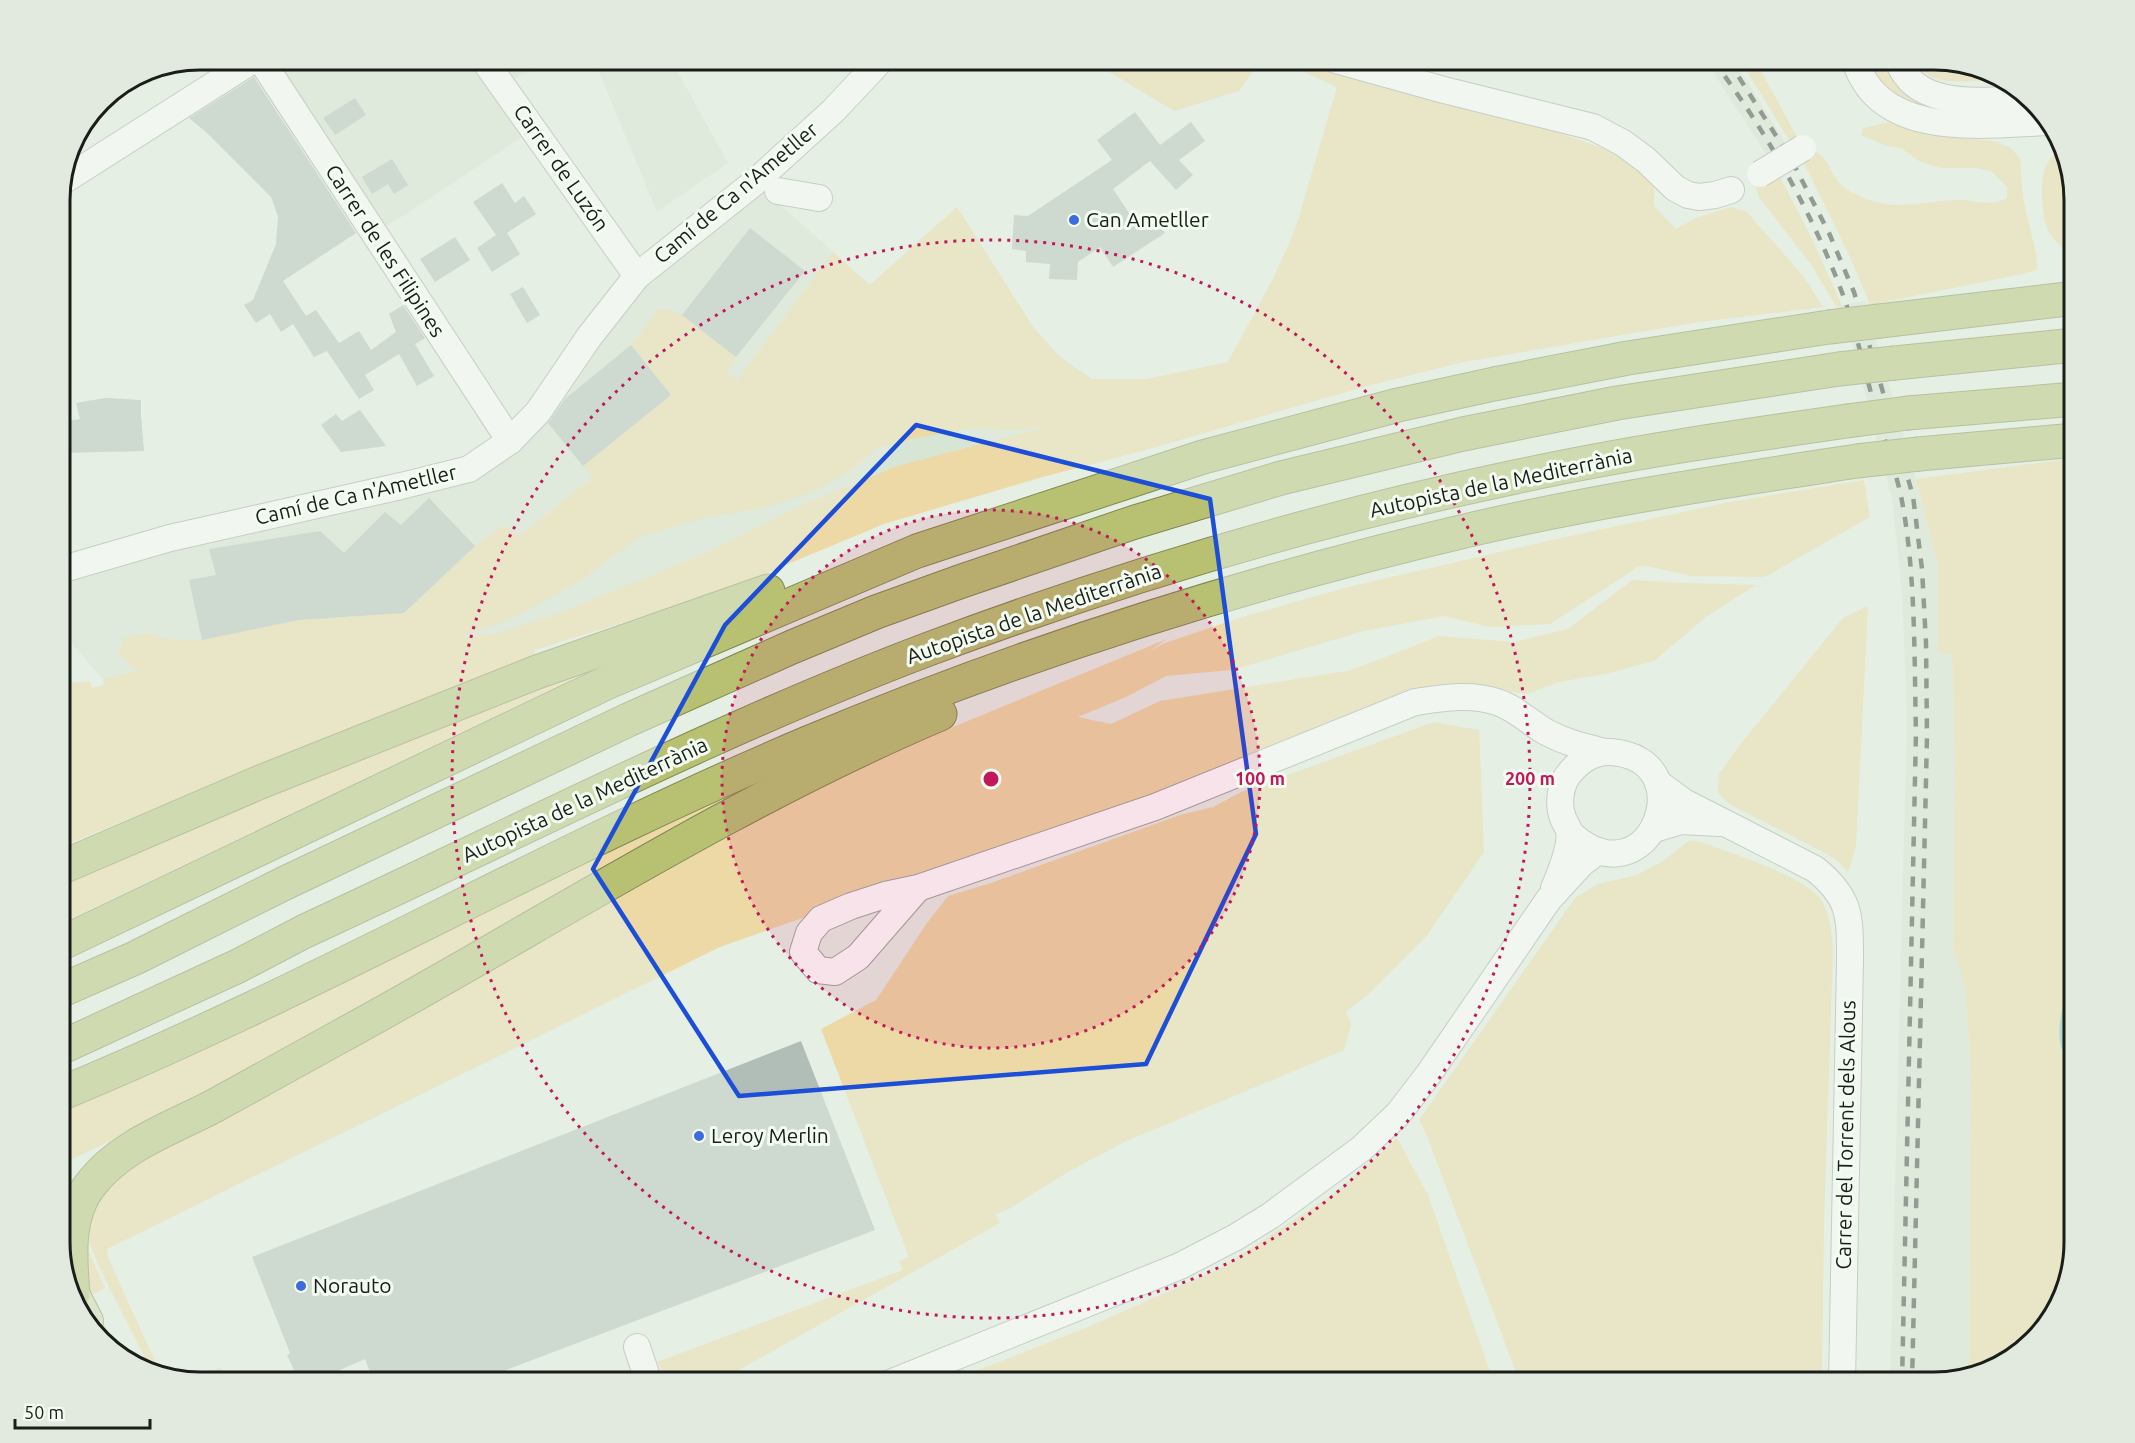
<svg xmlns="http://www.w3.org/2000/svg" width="2135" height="1443" viewBox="0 0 2135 1443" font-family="Ubuntu,sans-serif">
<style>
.built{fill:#d7e5d4}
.green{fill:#edd9a5;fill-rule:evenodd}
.water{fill:#75bcb6}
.building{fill:#b1beb7}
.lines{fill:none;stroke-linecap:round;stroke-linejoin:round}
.minor-casing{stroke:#a0a89e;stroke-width:28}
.major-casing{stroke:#808852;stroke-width:34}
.highway-casing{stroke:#808852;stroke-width:35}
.minor{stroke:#fff;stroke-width:26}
.major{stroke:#d4daaa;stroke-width:32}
.highway{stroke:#b7c171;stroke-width:33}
.rail{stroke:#323631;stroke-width:4.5;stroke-dasharray:10 10;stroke-linecap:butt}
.minor-bridge-casing{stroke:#a0a89e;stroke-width:28;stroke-linecap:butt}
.highway-bridge-casing{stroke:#808852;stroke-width:35;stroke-linecap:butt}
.minor-bridge{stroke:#fff;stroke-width:26}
.highway-bridge{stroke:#b7c171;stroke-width:33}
.marked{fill:none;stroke:#1d4ed8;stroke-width:4.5;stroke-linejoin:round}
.ring{fill:none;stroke:#c2185b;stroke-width:3;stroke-dasharray:3 6}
.poi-dot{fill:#3c6cdd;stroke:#f3fcf1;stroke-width:2}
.labels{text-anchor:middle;stroke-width:6;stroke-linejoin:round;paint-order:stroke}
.street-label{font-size:21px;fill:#1a1d19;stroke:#f3fcf1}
.poi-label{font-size:21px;fill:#1a1d19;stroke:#f3fcf1;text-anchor:start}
.rim{fill:none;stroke:#1a1d19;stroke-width:3}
.centre{fill:#c2185b;stroke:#f3fcf1;stroke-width:3}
.ring-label{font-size:18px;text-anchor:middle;font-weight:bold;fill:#c2185b;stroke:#f3fcf1;stroke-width:6;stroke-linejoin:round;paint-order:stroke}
</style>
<rect width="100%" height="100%" fill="#e6efe4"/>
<g class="built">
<path d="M261,60H547L503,86L534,129L374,235Z"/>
<path d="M594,60H671L728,163L657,212Z"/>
<path d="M1705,60H1734L1790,150L1771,161Z"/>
<path d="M755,182L870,285L957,207L1033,327L1060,357L1092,379L1055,425L1024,434L897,466L802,505L708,552L557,614L474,642L103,679L60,630V572L469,469L589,337Z"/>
<path d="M1865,301L1916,479L1938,565V653L1952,654L1955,762L1953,949L1965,986L1971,1069L1969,1374L1935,1383H1890L1907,720L1902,591L1892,498L1842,305Z"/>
</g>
<g class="green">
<path d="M1068,60H1261L1239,91L1174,111L1111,73Z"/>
<path d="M1277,60H1311L1330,68L1517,118L1619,154L1654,178V206L1676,229L1698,217L1732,207L1747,212L1804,277L1823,307L1699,322L1464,362L1371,385L1142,451L1039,478L884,524L764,574L653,613L535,650L531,641L538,660L377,718L60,847V684L90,681L92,688L104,685L103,679L140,671L134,669L118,653L124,638L147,633L165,639L202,640L299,620L404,613L475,546L504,525L519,536L592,478L583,466L671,395L631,345L657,311L669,309L682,315L736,357L726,373L737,380L833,252L870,285L957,207L1033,327L1060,357L1092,379H1146L1228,362L1275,275L1296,227L1337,87ZM1050,426L897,466L802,505L708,552L557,614L503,632L456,639L511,619L576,584L639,537L707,517L764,508L815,491L852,470L877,448L911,439L973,428L1014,430Z"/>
<path d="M1740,60H1755L1803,148C1808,150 1817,151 1821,155C1830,163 1833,180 1845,188C1885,214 1911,203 1953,200C1973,198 1988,209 2007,198V187L1991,171L1975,168H1941L1919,161L1901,148L1887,146L1861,135L1863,128L1891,122L1933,135L1993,141L2011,148L2020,159L2023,199L2036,253L2037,269L2027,273L1870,305L1851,259L1808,171Z"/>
<path d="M1864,60H1891L1954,108L1935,116L1895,100Z"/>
<path d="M1915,60H1934L1999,80C1980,80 1949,85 1932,77C1924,73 1919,66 1915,60Z"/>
<path d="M2061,148L2075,200V257C2064,250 2055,242 2048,231C2042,218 2040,184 2044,171C2047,162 2054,154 2061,148Z"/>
<path d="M1774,165L1812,239L1843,308H1837L1812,266L1759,197L1755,184Z"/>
<path d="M2075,458V971C2066,988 2052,1036 2064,1053C2067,1057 2072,1060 2075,1063V1243L2051,1321L2004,1364L1969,1374L1971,1069L1965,986L1953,949L1955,762L1952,654L1938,653V565L1916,479Z"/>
<path d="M1864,480L1870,517L1765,577L1692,576L1646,566L1638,567L1550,624L1490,627L1444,616L1364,631L1232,670L1166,676L1126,697L1078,717L1111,724L1160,701L1352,670L1439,636L1513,642L1568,629L1632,580L1684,583L1756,585L1706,617L1654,661L1610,673L1559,682L1528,694L1442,685L1177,788L952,869L914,875L882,890L720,947L107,1249L109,1260L159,1370L150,1368L100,1269L81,1223L103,1182L672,861L902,748L1167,639L1149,651L1165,643L1236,619L1344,588L1552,540L1730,502Z"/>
<path d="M1868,606L1856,846L1848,872L1838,861L1825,853L1729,804L1718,793L1719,774L1739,746L1843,618Z"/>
<path d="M605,664L60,924V881L449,718Z"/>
<path d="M1434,722L1479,730L1484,852L1426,937L1369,994L1346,1011L1351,1024L1344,1050L1124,1142L1068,1172L1009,1209L995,1214L1000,1223L716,1383C690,1383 672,1388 657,1362L903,1270L899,1261L909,1257L821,1029L876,1000L927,923L948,896L991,883L1180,815L1213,807L1241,792Z"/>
<path d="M828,750L215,1091L60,1165V1110L407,950L681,817Z"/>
<path d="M1690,840L1704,843C1730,853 1802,876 1818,896C1830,910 1831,931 1833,949L1824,1222L1822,1383H1518L1516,1372L1427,1136L1419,1120L1575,898L1598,884L1637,875L1663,861Z"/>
<path d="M1397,1138L1428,1195L1494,1383H945L1088,1327L1219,1269L1335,1193Z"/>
<path d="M79,1229L105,1288L87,1297Z"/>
<path d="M99,1323H104L113,1343L121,1349L126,1360C111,1353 105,1337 99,1323Z"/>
<path d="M221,1368L229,1383H201L191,1378Z"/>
</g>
<path class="water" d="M2075,971V1063C2072,1060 2067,1057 2064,1053C2052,1036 2066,988 2075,971Z"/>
<g class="building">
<path d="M254,77L356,233L283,281L306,316L316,310L339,343L359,331L371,350L396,332L389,314L403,305L425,338L415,344L434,376L417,386L399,354L365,375L374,390L359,399L327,351L314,357L293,324L281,332L270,314L256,323L244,305L253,300L276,244L278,216L271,197L206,132L189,118Z"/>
<path d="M355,98L366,115L335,135L323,118Z"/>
<path d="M1135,112L1160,145L1191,122L1205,141L1179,160L1193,175L1176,190L1150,161L1113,189L1139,228L1154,218L1165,233L1113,267L1100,247L1078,262L1077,280L1049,279L1050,264L1026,262V251L1012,249L1014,215L1028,216L1112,160L1097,140Z"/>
<path d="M392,159L408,185L394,194L388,184L372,194L362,177Z"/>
<path d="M502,183L515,203L524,196L536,214L507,233L520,254L492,272L477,248L496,235L473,202Z"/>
<path d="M750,228L805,271L736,357L682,315Z"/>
<path d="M455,237L470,260L435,282L420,259Z"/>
<path d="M523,287L540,315L527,323L510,294Z"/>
<path d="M631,345L671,395L583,466L548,423L565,399Z"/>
<path d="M105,398L141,400V416L144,451L60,453V422L80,419L76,403Z"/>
<path d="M360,410L386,446L341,452L321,425L336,414L342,421Z"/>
<path d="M429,498L475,546L404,613L299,620L202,640L189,580L216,575L209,549L320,531L344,553L385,512L401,525Z"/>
<path d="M801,1041L875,1230L472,1383H374L365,1359L326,1376L327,1379L317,1383H300L287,1355L290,1353L252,1257Z"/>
</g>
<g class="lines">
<g class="minor-casing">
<g id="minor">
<path d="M261,60L510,441"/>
<path d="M484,60L637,276"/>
<path d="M1336,60L1444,90L1593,127L1623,143L1646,160L1675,188L1688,195L1699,197L1715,195L1731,190"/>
<path d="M1855,60C1879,140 1984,125 2048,122"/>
<path d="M1898,60C1915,111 1985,100 2026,99"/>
<path d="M63,181L253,60"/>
<path d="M778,191L819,198"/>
<path d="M60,570L170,538L401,486L469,469L510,441L538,412L589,337L637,276L755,182L833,111L881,60"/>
<path d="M1658,783L1684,802L1815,869C1851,898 1850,916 1850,961L1842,1383"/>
<path d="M1654,829L1681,821L1719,823"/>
<path d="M918,888L858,957L835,972L818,970L803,952L809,933L821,919L851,906L885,895L918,888L1155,807L1415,702C1442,698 1470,693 1497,702C1516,708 1531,724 1548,733C1567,743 1585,747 1605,752"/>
<path d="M1554,888C1560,875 1572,844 1569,831C1568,826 1564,822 1563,818C1558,806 1560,789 1566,778C1576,763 1592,751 1611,752C1707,759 1648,908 1569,832"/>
<path d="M637,1347L649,1383"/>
<path d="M890,1383L1180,1266L1236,1237L1270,1216L1361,1149L1398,1114L1428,1075L1549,899L1581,864L1598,851"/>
</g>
</g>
<g class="major-casing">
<path id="major" d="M73,1294L87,1321"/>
</g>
<g class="highway-casing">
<g id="highway">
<path d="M1880,321L2075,298"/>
<path d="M1895,363L2075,345"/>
<path d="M1908,413L2075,399"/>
<path d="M1919,454L2075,440"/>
<path d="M60,868L258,783L537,672L768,591"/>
<path d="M60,944L606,683L917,551L1203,457L1398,405L1494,384L1628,358L1829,327"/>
<path d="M60,991L135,958L283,884L628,720L792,647L876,612L962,581L1135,522L1281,478L1463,434L1617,403L1839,369"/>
<path d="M60,1048L238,966L305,931C511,836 713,731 926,650C1118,578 1315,519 1515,477C1625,453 1736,437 1847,421"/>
<path d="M60,1094C315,989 555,849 810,742C1022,653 1244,583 1469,530C1597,500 1727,481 1857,461"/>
<path d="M73,1294C70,1258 66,1215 91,1184C121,1145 172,1128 214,1106C256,1083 297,1060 339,1037C539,928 730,803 940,714"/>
</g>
</g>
<use href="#minor" class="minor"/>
<use href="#major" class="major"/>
<use href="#highway" class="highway"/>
<g class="rail">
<path d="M1713,60C1766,131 1812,212 1843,295C1856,330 1864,368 1874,404C1883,435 1894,465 1901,496C1916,571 1914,656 1916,732L1902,1383"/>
<path d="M1728,60L1792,161L1829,233L1854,292L1913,496L1922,569L1926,643L1927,737L1912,1383"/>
</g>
<g class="minor-bridge-casing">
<path id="minor-bridge" d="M1760,174L1803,148"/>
</g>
<g class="highway-bridge-casing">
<g id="highway-bridge">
<path d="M1829,327L1880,321"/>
<path d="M1839,369L1895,363"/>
<path d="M1847,421L1908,413"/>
<path d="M1857,461L1919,454"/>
</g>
</g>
<use href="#minor-bridge" class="minor-bridge"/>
<use href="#highway-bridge" class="highway-bridge"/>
</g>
<path d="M0 0H2135V1443H0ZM916,425L1210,499L1256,834L1146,1064L739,1096L593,869L725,625Z" fill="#e6efe4" fill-opacity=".55" fill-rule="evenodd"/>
<path class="marked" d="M916,425L1210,499L1256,834L1146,1064L739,1096L593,869L725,625Z"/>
<circle cx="991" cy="779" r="269" fill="#c2185b" fill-opacity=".12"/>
<g class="ring">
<circle cx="991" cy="779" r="269"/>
<circle cx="991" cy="779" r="539"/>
</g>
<g class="poi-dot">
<circle cx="1074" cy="220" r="6"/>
<circle cx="699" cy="1136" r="6"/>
<circle cx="301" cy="1286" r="6"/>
</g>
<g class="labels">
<g class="street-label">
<text transform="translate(561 168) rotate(55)" y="7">Carrer de Luzón</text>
<text transform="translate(736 193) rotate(-40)" y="7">Camí de Ca n'Ametller</text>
<text transform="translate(385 251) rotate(57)" y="7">Carrer de les Filipines</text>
<text transform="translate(1501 483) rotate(-12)" y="7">Autopista de la Mediterrània</text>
<text transform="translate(356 495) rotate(-13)" y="7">Camí de Ca n'Ametller</text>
<text transform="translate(1034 614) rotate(-19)" y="7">Autopista de la Mediterrània</text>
<text transform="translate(585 800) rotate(-25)" y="7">Autopista de la Mediterrània</text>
<text transform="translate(1846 1135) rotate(-89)" y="7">Carrer del Torrent dels Alous</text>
</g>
<g class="poi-label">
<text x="1086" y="227">Can Ametller</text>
<text x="711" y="1143">Leroy Merlin</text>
<text x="313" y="1293">Norauto</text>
</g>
</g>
<path d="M0 0H2135V1443H0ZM200 70H1934A130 130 0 0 1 2064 200V1242A130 130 0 0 1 1934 1372H200A130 130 0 0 1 70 1242V200A130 130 0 0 1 200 70Z" fill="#e2eae0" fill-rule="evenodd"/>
<path class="rim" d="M200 70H1934A130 130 0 0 1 2064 200V1242A130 130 0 0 1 1934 1372H200A130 130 0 0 1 70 1242V200A130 130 0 0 1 200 70Z"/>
<circle cx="991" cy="779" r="9" class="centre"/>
<g class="ring-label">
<text x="1260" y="785">100 m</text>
<text x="1530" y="785">200 m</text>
</g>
<path d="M15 1419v9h135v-9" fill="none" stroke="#1a1d19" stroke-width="3"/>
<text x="24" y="1419" font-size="18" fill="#1a1d19" stroke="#f3fcf1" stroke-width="4.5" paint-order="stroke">50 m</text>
</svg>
